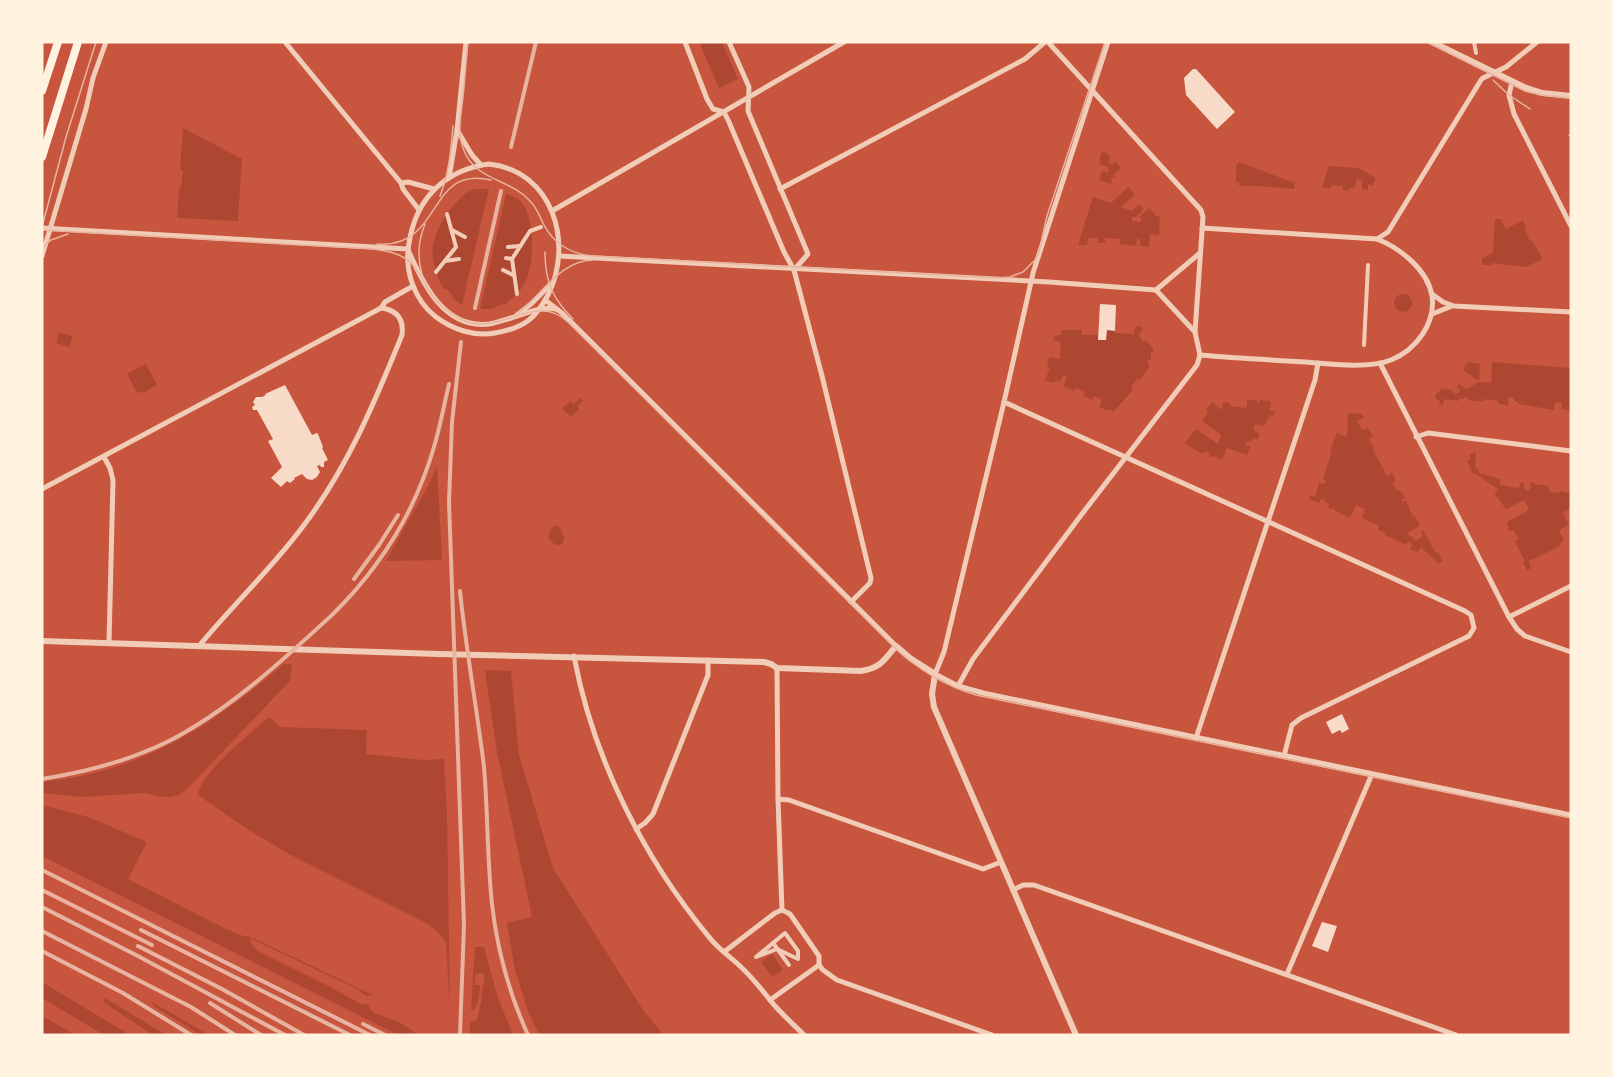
<svg xmlns="http://www.w3.org/2000/svg" width="1613" height="1077" viewBox="0 0 1613 1077" font-family="Mulish,sans-serif">
<style>
.green{fill:#ae4732}
.building{fill:#f7dbc8}
.lines{fill:none;stroke-linecap:round;stroke-linejoin:round}
.pedestrian{stroke:#f1ccb7;stroke-width:4}
.minor{stroke:#f1ccb7;stroke-width:5}
.tertiary{stroke:#f1ccb7;stroke-width:6}
.primary{stroke:#fff3e0;stroke-width:8}
.tram{stroke:#e9b49f;stroke-width:1.5}
.rail{stroke:#e9b49f;stroke-width:4}
</style>
<rect width="100%" height="100%" fill="#c8553d"/>
<g class="green">
<path d="M699,42H722L738,79L719,88Z"/>
<path d="M183,128L242,159L238,221L177,218L179,188L181,187L183,171L180,169Z"/>
<path d="M1104,151L1111,158L1108,161L1112,165L1116,162L1121,168L1114,174L1116,177L1111,179L1112,184L1099,180L1102,171L1109,173L1108,167L1099,164L1101,154Z"/>
<path d="M1239,162L1295,183L1294,189L1258,186H1239V182H1236V165Z"/>
<path d="M1329,166L1358,168L1376,178L1372,186L1368,184V190L1362,189V180L1356,179L1355,188H1349V191L1343,190V186L1331,185V188H1322Z"/>
<path d="M1128,187L1135,194L1121,207L1132,211L1139,204L1144,209L1136,217H1132V221L1141,222V218L1139,217L1149,208L1156,216L1160,217L1159,235L1150,234L1149,247L1140,246V239H1137L1136,246L1120,244V239L1105,238V243H1098V238H1088L1087,245H1078L1093,197L1111,203Z"/>
<path d="M475,189H489L462,305L452,298V295L447,289H444C440,283 438,278 436,271C427,246 437,226 453,206C460,198 465,192 475,189Z"/>
<path d="M506,194C512,196 519,198 522,203C535,220 535,266 524,284C520,292 512,298 505,305L502,304L492,309H480Z"/>
<path d="M1495,219H1501L1506,229L1523,220L1527,230L1525,231L1530,241L1532,240L1543,259L1526,267L1492,263V265H1482V258L1493,253Z"/>
<circle cx="1403" cy="303" r="9"/>
<path d="M1140,326L1143,330L1138,335L1144,342L1146,340L1153,348V352H1151V360H1148L1147,363L1150,366L1140,380L1137,379L1131,388L1133,390L1113,412L1110,409L1109,411L1099,407L1102,400L1094,396L1092,400L1083,396L1084,392L1076,388L1074,391L1063,386L1067,377L1063,375L1060,382L1056,380L1054,383L1045,380L1050,368L1047,367L1049,357L1060,359L1061,342L1053,340L1055,335H1061L1062,330H1082V335H1098V340H1106L1107,330L1115,331V333L1134,334L1135,327Z"/>
<path d="M59,332L72,336L70,347L56,343Z"/>
<path d="M1468,362L1480,364L1479,381L1463,370Z"/>
<path d="M1492,362L1571,368V411L1561,409L1562,403L1555,402L1554,410L1518,404V402L1514,401V398L1509,397L1508,405L1498,404V401L1484,399V402L1468,400L1469,398L1464,397L1463,399H1459L1458,401L1444,399L1443,405L1439,404L1440,400H1437L1435,396L1442,388L1445,390L1447,388L1456,394L1461,391L1457,387L1459,384L1466,389L1479,382L1491,383Z"/>
<path d="M146,364L157,385L143,393L142,391L137,393L127,374Z"/>
<path d="M580,398L583,401L577,406L579,409L571,417L562,408L571,401L574,404Z"/>
<path d="M1247,400H1257V403H1259L1260,400L1271,401L1270,411H1275L1274,416L1270,415L1266,423L1262,426L1255,424L1253,430L1260,434L1257,440L1253,438L1251,442L1247,441L1245,445L1251,446L1247,455L1227,448L1222,460L1214,456L1213,457L1209,456L1210,454L1205,451L1204,454L1195,450L1185,443L1196,429L1218,444L1221,435L1202,421L1208,412L1206,410L1212,402L1222,410L1223,402L1230,403V406L1247,408Z"/>
<path d="M1348,413L1362,414L1364,417L1357,421L1362,430L1368,428L1373,436L1369,439L1374,448L1373,450L1387,476L1392,473L1396,481L1392,483L1397,491L1400,490L1405,498L1401,500L1402,502L1406,500L1413,517L1415,516L1420,526L1407,533L1416,541L1423,536L1421,532L1423,530L1436,553L1438,552L1443,561L1439,564L1421,547L1418,552L1410,549L1412,544L1408,542L1406,545L1385,535L1386,533L1378,530L1379,526L1362,518L1365,509L1356,505L1350,518L1334,510L1335,507L1334,506L1332,509L1328,508L1329,504L1324,502L1325,500L1321,499L1319,503L1309,499L1311,495L1315,497L1319,483L1325,484L1326,480L1323,479L1332,451L1330,450L1337,433L1347,437Z"/>
<path d="M1476,452L1475,468L1479,469V473L1500,479V485L1519,488L1520,482L1524,483L1525,490L1530,491L1531,482H1534L1535,484L1549,486V492L1559,493L1560,491L1571,493V508L1563,513L1569,525L1559,530L1564,540L1561,542L1560,546L1529,561L1531,568L1527,570L1523,562L1525,561L1515,542L1519,539L1513,530L1509,531L1507,522L1529,510L1524,500L1506,509L1494,493L1499,490L1475,473L1473,474L1467,461L1471,459L1469,455Z"/>
<path d="M437,466L442,560L386,561L428,486Z"/>
<path d="M555,525L560,527L564,538L562,544L558,545L554,544L548,537L550,531Z"/>
<path d="M284,664H292L290,680L287,684L188,788L179,795L170,797H162L144,793L82,797L42,793V782C142,772 210,727 284,664Z"/>
<path d="M485,670L511,671L519,755L553,868L643,1010L664,1035H539L528,1011L515,970L507,923L532,917L497,752Z"/>
<path d="M269,717L280,727L367,730L366,754L423,760L444,759L447,813L450,1010L446,943C441,934 435,929 426,923L289,854L247,829L198,795C200,773 252,732 269,717Z"/>
<path d="M42,805L88,817L147,842L128,879L224,928L243,936H249L373,995L366,996L357,989L250,938C252,947 255,950 263,954L323,983L361,1004L370,1005V1009L374,1013L399,1022L419,1035H398L42,856Z"/>
<path d="M475,947H484L497,995L513,1035H470V1022L477,1020L481,1002L483,985H484V973L475,974V985H480C479,994 479,1002 474,1010H471Z"/>
<path d="M772,954L783,970L772,977L761,962Z"/>
<path d="M42,982L130,1035H104L42,998Z"/>
<path d="M105,998L166,1035H153L103,1002Z"/>
<path d="M152,1002L209,1035H201L154,1006Z"/>
<path d="M42,1016L76,1035H42Z"/>
</g>
<g class="building">
<path d="M1193,69H1196L1235,112L1217,129L1186,95L1184,78Z"/>
<path d="M1100,304L1116,305L1115,331L1107,330L1106,340H1098Z"/>
<path d="M285,385L312,435L317,433L318,434L323,447L322,448L328,460L324,462V467H321L320,465L317,466L320,472L317,477L312,480L307,479L302,474L294,478L295,479L290,483L287,481L281,487L271,478L282,467L268,441L273,439L257,410H253L252,407L255,405L253,402L256,397H262L266,395L265,394Z"/>
<path d="M1342,714L1349,729L1342,733L1340,730L1332,734L1326,722Z"/>
<path d="M1322,922L1337,926L1328,952L1312,946Z"/>
</g>
<g class="lines">
<g class="pedestrian">
<path d="M1474,42L1476,53"/>
<path d="M452,230L465,237"/>
<path d="M508,247L520,246"/>
<path d="M506,258L512,259"/>
<path d="M445,261L459,259"/>
<path d="M503,270L513,275"/>
<path d="M436,272L456,247L447,214"/>
<path d="M517,294L512,259L530,231L541,227"/>
<path d="M1364,345L1368,265"/>
<path d="M785,933L798,951V959L777,949L756,957Z"/>
<path d="M773,943L789,965"/>
</g>
<g class="minor">
<path d="M285,42L401,183L403,189L419,210"/>
<path d="M685,42L707,99L713,109L724,112L729,122L784,252L794,270L822,376L871,578L870,583L851,602"/>
<path d="M729,42L749,87L748,111L808,254L794,270"/>
<path d="M1108,42L1033,273L1004,402L944,652L935,674L958,686L983,693L1571,815"/>
<path d="M1512,82L1509,95L1514,114L1571,226"/>
<path d="M457,130L472,155L481,165"/>
<path d="M489,164C553,171 574,243 548,295C543,304 537,314 529,320C520,327 507,331 495,333C474,337 452,329 436,317C414,300 404,270 409,243C416,199 444,170 489,164Z"/>
<path d="M449,178L457,130L466,42"/>
<path d="M401,183L408,182L434,189"/>
<path d="M780,189L1025,59L1045,42"/>
<path d="M552,211L844,42"/>
<path d="M42,228L408,249"/>
<path d="M1377,239L1388,232L1481,80L1483,78L1506,67L1537,42"/>
<path d="M409,252C424,286 445,329 489,324C496,323 504,320 511,318C525,314 541,306 556,309"/>
<path d="M42,256L86,109L93,78L106,42"/>
<path d="M559,256L1049,282L1156,290"/>
<path d="M1156,290L1195,332"/>
<path d="M1156,290L1200,253"/>
<path d="M1432,294L1443,302L1454,306L1571,312"/>
<path d="M545,300L562,313L896,646"/>
<path d="M1432,314L1452,306"/>
<path d="M517,315L531,304L550,285"/>
<path d="M1200,355C1235,358 1270,360 1305,362C1329,364 1369,369 1391,360C1416,350 1436,323 1432,296C1428,270 1400,248 1377,239L1202,228"/>
<path d="M1380,363L1509,617L1517,629L1525,636L1571,652"/>
<path d="M1004,402L1465,611L1471,615L1474,628L1469,636L1301,718L1292,725L1284,756"/>
<path d="M1416,437L1428,433L1571,451"/>
<path d="M104,457L110,468L113,480L109,643"/>
<path d="M42,489L381,308L385,302L413,286"/>
<path d="M1509,617L1571,586"/>
<path d="M199,646C232,606 270,570 301,529C347,469 374,404 402,335C404,319 397,310 381,308"/>
<path d="M574,656C593,758 643,857 709,937C718,949 731,957 742,968C754,979 764,993 775,1006C784,1016 794,1025 804,1035"/>
<path d="M777,668L778,799L782,910"/>
<path d="M958,686L973,659L1085,510L1197,365L1200,355L1195,332L1203,217L1201,210L1048,42"/>
<path d="M1196,738L1315,380L1318,363"/>
<path d="M778,799L789,800L983,869L1001,862"/>
<path d="M636,829L645,823L653,814L708,675V660"/>
<path d="M1013,890L1023,885H1034L1456,1035"/>
<path d="M782,910L790,914L819,956V965"/>
<path d="M724,952L775,913L782,910"/>
<path d="M819,965L823,970L837,980L992,1035"/>
<path d="M1287,974L1372,774"/>
<path d="M770,1000L819,965"/>
</g>
<g class="tertiary">
<path d="M1432,42L1524,87L1542,93L1571,96"/>
<path d="M42,641L439,654L764,662L771,664L777,668L861,671C881,668 884,660 896,646L910,658L935,674L932,694L934,707L1076,1035"/>
</g>
<g class="primary">
<path d="M42,91L58,42"/>
<path d="M42,157L78,42"/>
</g>
<g class="tram">
<path d="M468,42C466,60 465,79 463,97C461,114 457,132 463,148C466,157 472,165 479,170C495,182 516,185 530,201C537,208 540,217 544,225C554,244 572,254 593,256L998,278L1010,277L1023,272L1035,260L1039,252L1047,216L1105,42"/>
<path d="M1427,42L1525,91L1541,95L1571,98"/>
<path d="M1493,80L1509,95L1530,109"/>
<path d="M1569,135L1571,136"/>
<path d="M440,196C449,173 451,150 453,126"/>
<path d="M42,227L66,137L96,42"/>
<path d="M42,230L374,249C387,251 399,253 409,261C417,268 422,278 427,287C437,304 450,316 468,322C504,333 537,291 569,323L895,648C919,670 945,686 976,695L1571,818"/>
<path d="M377,244C391,245 405,242 416,232C441,210 443,169 491,180"/>
<path d="M42,248L51,240L68,234"/>
<path d="M545,252C545,281 552,298 573,319"/>
<path d="M422,274C417,257 418,241 425,224"/>
<path d="M518,313C543,294 560,260 594,260"/>
</g>
<g class="rail">
<path d="M511,147L536,42"/>
<path d="M475,308L501,191"/>
<path d="M354,579L379,545L398,515"/>
<path d="M460,591C466,650 477,709 484,767C488,813 487,858 492,904C497,949 509,993 528,1035"/>
<path d="M42,779C86,772 129,761 169,741C228,711 283,660 332,615C380,568 415,512 434,447C440,427 444,405 449,384"/>
<path d="M42,870L370,1035"/>
<path d="M42,890L152,945"/>
<path d="M42,907L136,955L285,1035"/>
<path d="M141,930L350,1035"/>
<path d="M42,931L191,1007L235,1035"/>
<path d="M138,946L222,989L304,1035"/>
<path d="M42,951L123,993L191,1035"/>
<path d="M210,1003L261,1035"/>
<path d="M363,1024L385,1035"/>
<path d="M460,1035L464,925L449,502L452,422L461,342"/>
</g>
</g>
<rect width="1613" height="1077" fill="none" stroke="#fff3e0" stroke-width="87"/>
</svg>
